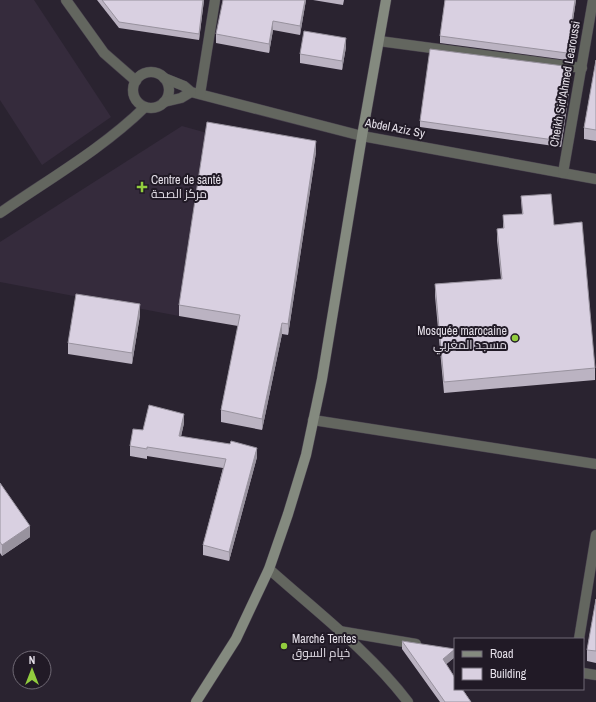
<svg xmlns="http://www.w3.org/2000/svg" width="596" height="702" viewBox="0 0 596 702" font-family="'Archivo Narrow',Cairo,sans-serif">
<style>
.built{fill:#352b3c}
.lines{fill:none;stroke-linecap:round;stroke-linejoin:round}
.street-casing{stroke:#48414d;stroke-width:11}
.secondary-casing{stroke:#48414d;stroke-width:11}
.street{stroke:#63665f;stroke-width:10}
.secondary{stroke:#848a7f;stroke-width:10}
.wall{fill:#bbb3c2}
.shaded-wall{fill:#98929e}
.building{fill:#d9d0e1;stroke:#98929e}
.poi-dot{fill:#92cd3e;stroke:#211a26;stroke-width:1.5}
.labels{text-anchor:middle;stroke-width:4;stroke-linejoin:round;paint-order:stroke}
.street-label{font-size:12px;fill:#e4dfe8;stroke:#211a26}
.poi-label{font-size:12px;fill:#e4dfe8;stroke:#211a26;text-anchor:start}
</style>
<rect width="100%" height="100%" fill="#2a2330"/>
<g class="built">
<path d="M0,0H34L111,117L42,165L0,100Z"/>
<path d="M182,126L207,133L179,316L0,282V242Z"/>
</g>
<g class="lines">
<g class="street-casing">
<g id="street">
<path d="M66,0L104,53L136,81"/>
<path d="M379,41L582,68"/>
<circle cx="151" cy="90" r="18"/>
<path d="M164,78L184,86L191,92L362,136L596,179"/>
<path d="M200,94L215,0"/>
<path d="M164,102L181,98L191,92"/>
<path d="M563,173L593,0"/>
<path d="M0,213C49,179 102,149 145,107"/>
<path d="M313,420L596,464"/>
<path d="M269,569C316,611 370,652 408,702"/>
<path d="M339,631L416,644"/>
<path d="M579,639L596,535"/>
<path d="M583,673L596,675"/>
</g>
</g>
<g class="secondary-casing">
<path id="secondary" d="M196,702L236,639L269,569L288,514L306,455L322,379L362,136L386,0"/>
</g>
<use href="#street" class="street"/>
<use href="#secondary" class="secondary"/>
</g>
<g class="wall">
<path d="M97,0H204L199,40L119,28Z"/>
<path d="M306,0L300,35L273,30L269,53L216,43V34Z"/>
<path d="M313,0H344L343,5Z"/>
<path d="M445,0H576L567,60L440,43V36Z"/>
<path d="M346,47L342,70L300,63V54Z"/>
<path d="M596,60V141L584,139V128Z"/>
<path d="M572,73L561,147L420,127V121Z"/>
<path d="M316,152L288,335L282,334L262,430L221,422V410L238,326L179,316V305Z"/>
<path d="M521,196L554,225L595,368V380L444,393L435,296V284L501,279L497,240V229L503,228V215L522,214Z"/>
<path d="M140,315L132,364L68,354V343Z"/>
<path d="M184,423L181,436L257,457L229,561L203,555V545L223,468L147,456V459L130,456V446Z"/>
<path d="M0,483L30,537L2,556L0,553Z"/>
<path d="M596,599V663L587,661V650Z"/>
<path d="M402,641L455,657L446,664L471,702H440L402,649Z"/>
</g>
<g class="shaded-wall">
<path d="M203,0H204L199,40V34Z"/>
<path d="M305,0H306L300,35V26Z"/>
<path d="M575,0H576L567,60V53Z"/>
<path d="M273,21V30L269,53V44Z"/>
<path d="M346,38V47L342,70V61Z"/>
<path d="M572,67V73L561,147V141Z"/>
<path d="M316,141V152L288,335V324Z"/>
<path d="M140,304V315L132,364V353Z"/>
<path d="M282,323V334L262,430V419Z"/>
<path d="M184,414V423L179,446V436Z"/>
<path d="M257,448V457L229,561V552Z"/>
<path d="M30,526V537L2,556V545Z"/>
<path d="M455,649V657L443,667V659Z"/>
</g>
<g class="building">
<path d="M102,0H203L199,34L119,22Z"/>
<path d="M223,0H305L300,26L273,21L269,44L216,34Z"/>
<path d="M445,0H575L567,53L440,36Z"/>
<path d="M304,31L346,38L342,61L300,54Z"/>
<path d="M430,49L572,67L561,141L420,121Z"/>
<path d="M596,60V130L584,128Z"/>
<path d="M207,122L316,141L288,324L282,323L262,419L221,410L240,315L179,305Z"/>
<path d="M551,194L554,225L582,222L595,368L444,382L435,284L502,279L497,229L504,228L503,215L523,214L521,196Z"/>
<path d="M76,294L140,304L132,353L68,343Z"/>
<path d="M149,405L184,414L179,436L230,444L231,441L257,448L229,552L203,545L226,459L147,447V449L130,446L133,429L143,430Z"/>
<path d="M0,483L30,526L2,545L0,542Z"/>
<path d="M596,599V651L587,650Z"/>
<path d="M402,641L455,649L443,659L455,678V689H462L471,702H445Z"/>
</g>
<g class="poi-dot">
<path d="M140 181h4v4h4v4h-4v4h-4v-4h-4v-4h4z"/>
<circle cx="515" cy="338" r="4"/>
<circle cx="284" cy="646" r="4"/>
</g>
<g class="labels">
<g class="street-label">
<text transform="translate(565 84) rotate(-80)" y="4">Cheikh Sid'Ahmed Learoussi</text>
<text transform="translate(395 128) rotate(11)" y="4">Abdel Aziz Sy</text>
</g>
<g class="poi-label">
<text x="151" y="184">Centre de santé<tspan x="151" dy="14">مركز الصحة</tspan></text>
<text x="507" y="335" text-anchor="end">Mosquée marocaine<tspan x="507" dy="14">مسجد المغربي</tspan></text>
<text x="292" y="643">Marché Tentes<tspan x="292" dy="14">خيام السوق</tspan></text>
</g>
</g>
<rect x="454" y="638" width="130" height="52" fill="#211a26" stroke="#6f6974"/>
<rect x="462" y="651" width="20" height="6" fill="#848a7f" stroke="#6f6974"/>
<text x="490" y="658" font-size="12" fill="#e4dfe8">Road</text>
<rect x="462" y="668" width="20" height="12" fill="#d9d0e1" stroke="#6f6974"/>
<text x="490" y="678" font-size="12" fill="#e4dfe8">Building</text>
<g transform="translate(32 670)"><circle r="19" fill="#211a26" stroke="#6f6974"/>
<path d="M0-3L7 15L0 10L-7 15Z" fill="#92cd3e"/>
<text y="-6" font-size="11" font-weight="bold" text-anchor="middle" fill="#e4dfe8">N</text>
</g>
</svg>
